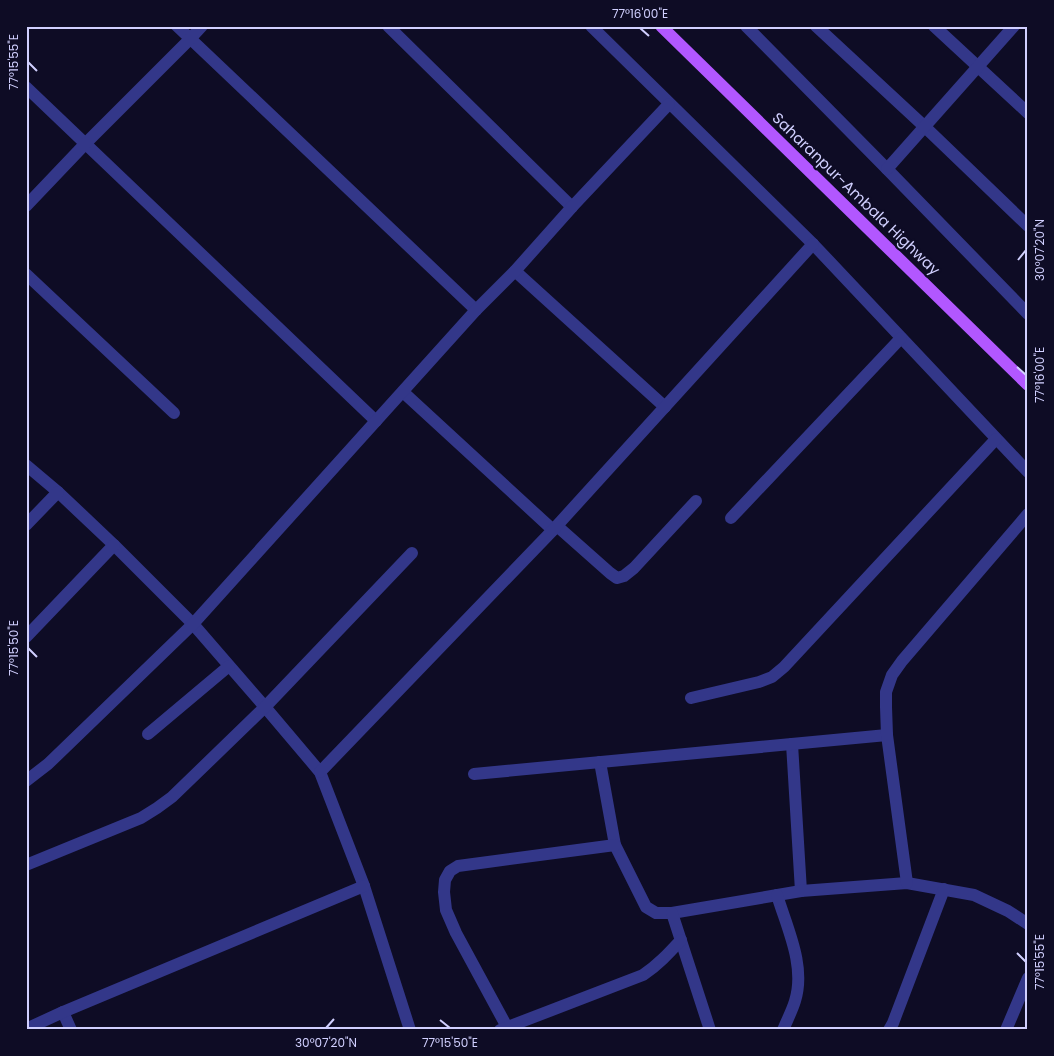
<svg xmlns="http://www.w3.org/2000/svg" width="1054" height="1056" viewBox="0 0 1054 1056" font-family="Poppins,sans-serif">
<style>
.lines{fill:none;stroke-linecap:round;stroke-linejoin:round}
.minor{stroke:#333789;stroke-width:12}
.primary{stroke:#b257ff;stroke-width:12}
.ticks{fill:none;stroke:#d1d0ff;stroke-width:2}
.labels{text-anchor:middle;stroke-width:4.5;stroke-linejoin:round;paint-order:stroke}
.street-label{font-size:15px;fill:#d1d0ff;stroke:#0e0c25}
.neatline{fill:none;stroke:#d1d0ff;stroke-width:2}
.ticks-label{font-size:12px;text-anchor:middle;fill:#d1d0ff}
</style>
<rect width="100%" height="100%" fill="#0e0c25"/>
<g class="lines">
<g class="minor">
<path d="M177,26L476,310"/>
<path d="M388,26L572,207"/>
<path d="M591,26L813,244L1028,472"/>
<path d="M746,26L887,169L1028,314"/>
<path d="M816,26L925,127L1028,226"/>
<path d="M934,26L1028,113"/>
<path d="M26,87L376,421"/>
<path d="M887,169L1014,26"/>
<path d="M26,206L86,143L190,39L202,26"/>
<path d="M515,271L665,407"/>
<path d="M26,274L174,413"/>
<path d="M403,392L553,530"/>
<path d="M26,465L58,492L114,545L193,624L265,707L320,772L364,886L410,1030"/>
<path d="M731,518L901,338"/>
<path d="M26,525L58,492"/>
<path d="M557,526L610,573L617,578L624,576L634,568L696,501"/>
<path d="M26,637L114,545"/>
<path d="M691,698L759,682L772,677L784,667L996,439"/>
<path d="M148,734L229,666"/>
<path d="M792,744L801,891"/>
<path d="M600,762L615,845L646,907L656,913H672L801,891L907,883L974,895L1008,911L1028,924"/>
<path d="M320,772L553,530L813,244"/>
<path d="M474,774L887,735"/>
<path d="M26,781L48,764L193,624L476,310L515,271L572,207L669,104"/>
<path d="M26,865L141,818L157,808L172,797L265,707L412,553"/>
<path d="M907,883L887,735L886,707V692L892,675L902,661L1028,514"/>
<path d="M777,895C787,928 806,966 795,1001C792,1011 787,1020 783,1030"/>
<path d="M672,913L710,1030"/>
<path d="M63,1012L71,1030"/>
<path d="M507,1027L456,933L446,910L444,892L445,880L450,871L458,866L615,845"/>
<path d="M26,1029L63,1012L364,886"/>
<path d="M500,1030L643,975C658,965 669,953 681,940"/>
<path d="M889,1030L893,1023L944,889"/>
<path d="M1006,1030L1028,978"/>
</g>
<path class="primary" d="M661,26L1028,385"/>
</g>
<path class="ticks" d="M640,28L649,36M28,62L37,71M1018,260L1026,250M1017,367L1026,375M28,648L37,657M1017,953L1026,962M440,1020L450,1028M326,1028L334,1019"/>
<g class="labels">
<g class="street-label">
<text transform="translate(856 194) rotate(44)" y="5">Saharanpur-Ambala Highway</text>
</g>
</g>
<rect width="1054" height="1056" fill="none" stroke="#0e0c25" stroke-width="55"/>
<rect x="28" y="28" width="998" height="1000" class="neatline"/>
<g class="ticks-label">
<text x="640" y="18">77°16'00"E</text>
<text transform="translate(14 62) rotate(-90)" y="4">77°15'55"E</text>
<text transform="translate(1040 250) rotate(-90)" y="4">30°07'20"N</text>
<text transform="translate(1040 375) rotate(-90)" y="4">77°16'00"E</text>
<text transform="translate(14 648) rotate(-90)" y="4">77°15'50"E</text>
<text transform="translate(1040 962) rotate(-90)" y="4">77°15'55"E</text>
<text x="326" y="1047">30°07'20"N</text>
<text x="450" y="1047">77°15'50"E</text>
</g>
</svg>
